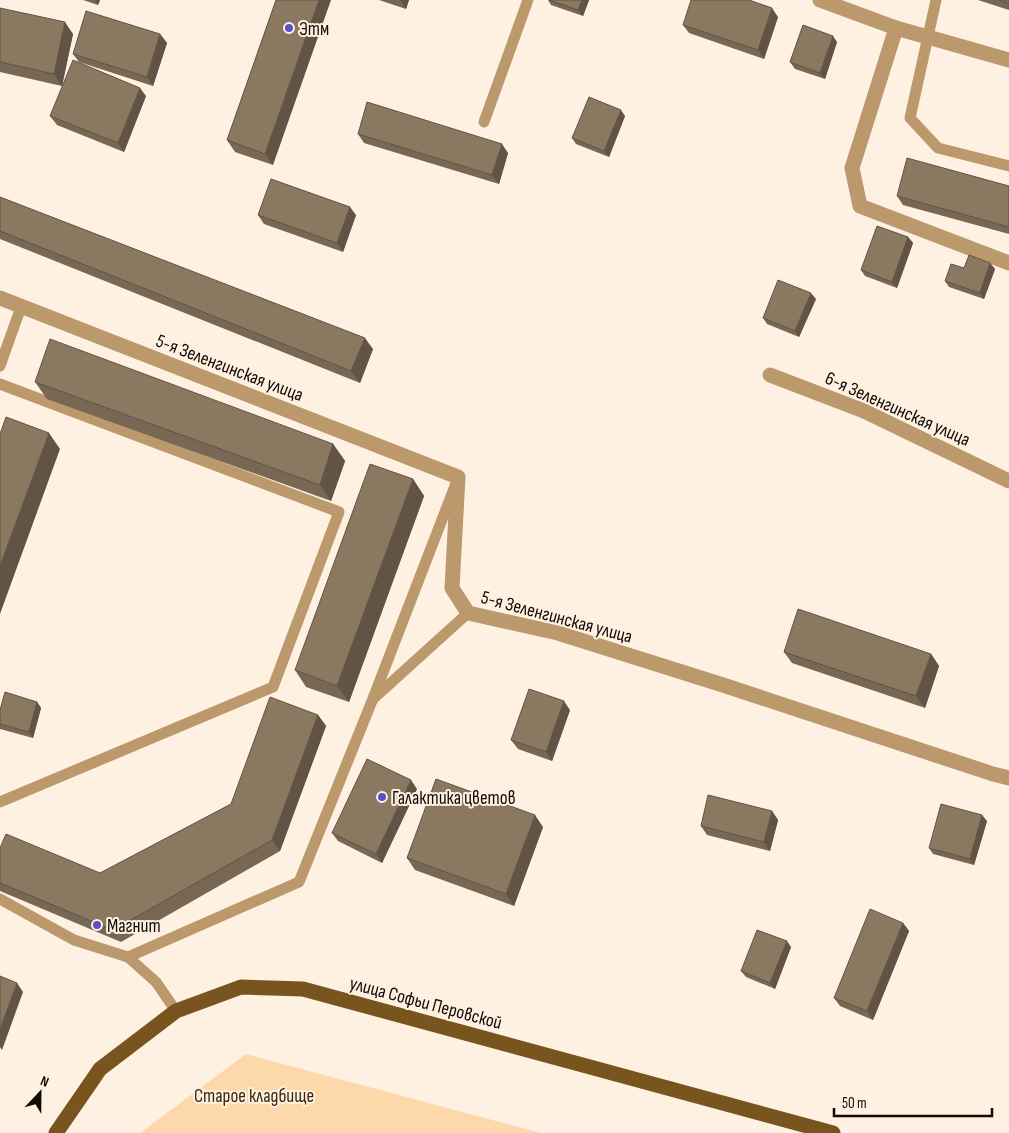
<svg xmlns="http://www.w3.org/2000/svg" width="1009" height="1133" viewBox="0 0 1009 1133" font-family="'Sofia Sans Condensed',sans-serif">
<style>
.green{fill:#fcd8ab}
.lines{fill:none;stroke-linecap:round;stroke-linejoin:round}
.lane{stroke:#bc996c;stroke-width:11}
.street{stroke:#bc996c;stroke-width:15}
.primary{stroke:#78541f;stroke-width:15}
.wall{fill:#776753}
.shaded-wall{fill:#615444}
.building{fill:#8a7861;stroke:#615444}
.poi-dot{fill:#5d4fc8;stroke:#fef1e2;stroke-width:2}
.labels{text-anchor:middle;stroke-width:4;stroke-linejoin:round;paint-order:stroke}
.poi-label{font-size:19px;fill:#110a03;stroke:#fef1e2;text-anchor:start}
.street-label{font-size:19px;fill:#110a03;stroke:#fef1e2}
.park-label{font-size:19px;fill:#3c2708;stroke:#fef1e2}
</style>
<rect width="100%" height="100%" fill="#fef1e2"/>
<path class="green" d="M246,1054L541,1133H140Z"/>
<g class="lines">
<g class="lane">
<path d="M936,0L910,118L938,148L1009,166"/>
<path d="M484,122L528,0"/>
<path d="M0,366L21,307"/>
<path d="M0,384L339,512L273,687L0,802"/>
<path d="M373,699L468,613"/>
<path d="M0,899L74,940L128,957"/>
<path d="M176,1011L156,982L128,957L299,882L372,701L455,486"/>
</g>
<g class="street">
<path d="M820,0L896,28L1009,60"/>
<path d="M896,28L852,168L860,206L1009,263"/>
<path d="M0,298L458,477L452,588L468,613L558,633L723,685L993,774L1009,778"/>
<path d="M770,375L864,411L1009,481"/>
</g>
<path class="primary" d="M56,1133L100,1069L176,1011L241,987L303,989L833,1133"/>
</g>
<g class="wall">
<path d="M83,0H100L98,5Z"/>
<path d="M276,0L273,165L235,152L227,140Z"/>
<path d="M379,0H409L406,9Z"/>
<path d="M548,0H589L583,16L551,5Z"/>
<path d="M978,0H1009V10Z"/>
<path d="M0,8L73,34L62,86L0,72Z"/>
<path d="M778,17L764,59L689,33L683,25Z"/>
<path d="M160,34L167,43L153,86L79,62L73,54Z"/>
<path d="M837,42L825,79L795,69L790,62Z"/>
<path d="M146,96L124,152L57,125L50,116Z"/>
<path d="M625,116L609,157L576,144L572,138Z"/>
<path d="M358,134L508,153L499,184L364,143Z"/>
<path d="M1009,186V234L903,205L897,196Z"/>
<path d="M0,197L373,349L360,383L0,239Z"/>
<path d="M258,215H356L343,252L264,224Z"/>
<path d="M908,237L913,243L897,288L865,276L861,270Z"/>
<path d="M990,263L995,269L984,299L949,287L945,281L964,268Z"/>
<path d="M816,299L799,337L767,324L763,318Z"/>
<path d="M35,382L333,444L345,461L331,501L47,399Z"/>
<path d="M413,479L424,496L349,702L306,687L295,670Z"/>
<path d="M784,652L931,654L939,666L925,708L792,663Z"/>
<path d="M37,702L41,708L33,738L0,729V710Z"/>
<path d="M570,710L552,761L518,749L511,740Z"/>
<path d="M318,715L326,726L280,851L121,942L0,891V848L100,873L231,804Z"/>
<path d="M417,789L382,863L338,841L332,833Z"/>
<path d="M772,811L778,820L770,851L707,835L701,826Z"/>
<path d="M987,821L974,865L933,854L929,848Z"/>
<path d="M543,827L514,906L415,870L407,858Z"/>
<path d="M903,923L909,931L873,1020L840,1006L834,998Z"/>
<path d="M791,947L775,989L746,977L741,971Z"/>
</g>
<g class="shaded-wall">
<path d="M95,0H100L98,5Z"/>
<path d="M319,0H331L273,165L265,154Z"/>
<path d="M400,0H409L406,9Z"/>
<path d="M582,0H589L583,16L578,10Z"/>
<path d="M772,8L778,17L764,59L758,50Z"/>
<path d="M65,22L73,34L62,86L54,74Z"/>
<path d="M160,34L167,43L153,86L147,77Z"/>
<path d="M833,36L837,42L825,79L820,73Z"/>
<path d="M140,88L146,96L124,152L118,143Z"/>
<path d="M621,110L625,116L609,157L604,151Z"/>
<path d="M502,144L508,153L499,184L492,175Z"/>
<path d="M350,207L356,215L343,252L337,243Z"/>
<path d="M908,237L913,243L897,288L892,282Z"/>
<path d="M990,263L995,269L984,299L980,293Z"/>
<path d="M811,293L816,299L799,337L795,331Z"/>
<path d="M365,338L373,349L360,383L351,371Z"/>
<path d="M49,433L60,449L0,614V566Z"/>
<path d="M333,444L345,461L331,501L320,485Z"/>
<path d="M413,479L424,496L349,702L337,686Z"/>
<path d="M931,654L939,666L925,708L916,696Z"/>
<path d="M564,701L570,710L552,761L546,752Z"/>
<path d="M37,702L41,708L33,738L29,732Z"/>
<path d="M318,715L326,726L280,851L272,840Z"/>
<path d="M411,780L417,789L382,863L376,854Z"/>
<path d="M772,811L778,820L770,851L764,842Z"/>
<path d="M535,815L543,827L514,906L506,894Z"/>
<path d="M982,815L987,821L974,865L970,859Z"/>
<path d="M903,923L909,931L873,1020L867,1011Z"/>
<path d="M787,941L791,947L775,989L770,983Z"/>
<path d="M17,983L23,992L2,1050L0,1047V1029Z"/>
</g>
<g class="building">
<path d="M276,0H319L265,154L227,140Z"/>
<path d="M549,0H582L578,10Z"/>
<path d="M691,0H749L772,8L758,50L683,25Z"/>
<path d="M999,0H1009V3Z"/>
<path d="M0,8L65,22L54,74L0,62Z"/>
<path d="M86,11L160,34L147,77L73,54Z"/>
<path d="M803,25L833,36L820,73L790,62Z"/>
<path d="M73,60L140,88L118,143L50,116Z"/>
<path d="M589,97L621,110L604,151L572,138Z"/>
<path d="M367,102L502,144L492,175L358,134Z"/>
<path d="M907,158L1009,186V227L897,196Z"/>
<path d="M271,179L350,207L337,243L258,215Z"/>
<path d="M0,197L365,338L351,371L0,231Z"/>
<path d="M877,226L908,237L892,282L861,270Z"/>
<path d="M969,255L990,263L980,293L945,281L951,264L964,268Z"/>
<path d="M778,280L811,293L795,331L763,318Z"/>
<path d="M50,339L333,444L320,485L35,382Z"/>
<path d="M6,417L49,433L0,566V434Z"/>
<path d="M370,464L413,479L337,686L295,670Z"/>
<path d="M798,609L931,654L916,696L784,652Z"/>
<path d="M529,689L564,701L546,752L511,740Z"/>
<path d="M5,692L37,702L29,732L0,724V710Z"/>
<path d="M270,697L318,715L272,840L113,930L0,883V848L6,834L100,873L231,804Z"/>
<path d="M367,759L411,780L376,854L332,833Z"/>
<path d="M436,779L535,815L506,894L407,858Z"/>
<path d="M708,795L772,811L764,842L701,826Z"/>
<path d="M941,804L982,815L970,859L929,848Z"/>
<path d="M870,909L903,923L867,1011L834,998Z"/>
<path d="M757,930L787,941L770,983L741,971Z"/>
<path d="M0,976L17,983L0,1029Z"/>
</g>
<g class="poi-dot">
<circle cx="289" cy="28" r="5"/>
<circle cx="382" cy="797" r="5"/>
<circle cx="97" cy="925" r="5"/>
</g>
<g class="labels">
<g class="poi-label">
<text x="299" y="35">Этм</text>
<text x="392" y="804">Галактика цветов</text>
<text x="107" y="932">Магнит</text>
</g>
<g class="street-label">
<text transform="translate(230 367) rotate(21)" y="7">5-я Зеленгинская улица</text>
<text transform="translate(898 408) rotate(24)" y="7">6-я Зеленгинская улица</text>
<text transform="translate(557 616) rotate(15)" y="7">5-я Зеленгинская улица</text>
<text transform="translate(426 1002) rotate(15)" y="7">улица Софьи Перовской</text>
</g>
<g class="park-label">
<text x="254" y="1102">Старое кладбище</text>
</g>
</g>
<g transform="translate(40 1093) rotate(22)" stroke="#fef1e2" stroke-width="4" paint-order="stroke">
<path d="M0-4L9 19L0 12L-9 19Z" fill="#110a03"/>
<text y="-8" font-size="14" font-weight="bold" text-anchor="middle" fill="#110a03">N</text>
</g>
<path d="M834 1108v8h158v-8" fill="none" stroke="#110a03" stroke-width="2.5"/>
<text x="842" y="1108" font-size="15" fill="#110a03" stroke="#fef1e2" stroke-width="4" paint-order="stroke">50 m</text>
</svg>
